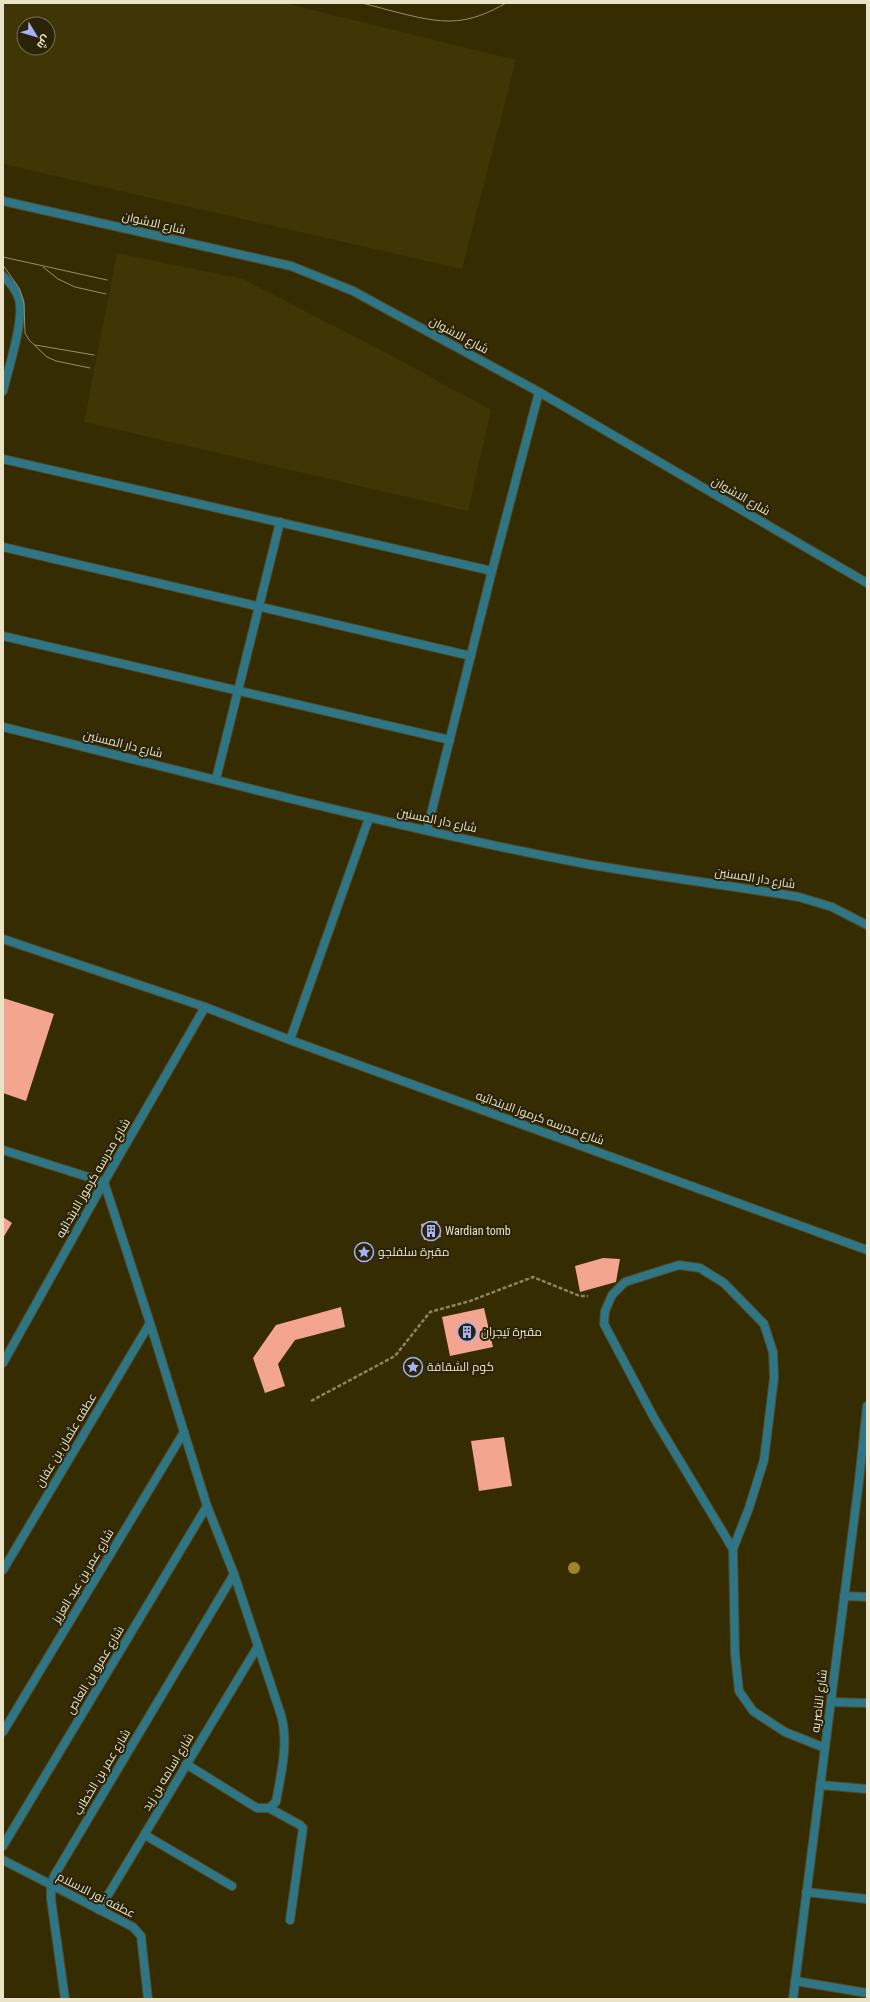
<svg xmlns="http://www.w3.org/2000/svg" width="870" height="2002" viewBox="0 0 870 2002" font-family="'Roboto Condensed',Cairo,sans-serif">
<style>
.built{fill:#403504;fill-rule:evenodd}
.building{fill:#f4a590}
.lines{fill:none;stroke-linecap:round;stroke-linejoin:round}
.service-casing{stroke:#534922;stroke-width:10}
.minor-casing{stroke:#534922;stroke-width:10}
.path{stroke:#8d8462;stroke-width:2.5;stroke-dasharray:4 2;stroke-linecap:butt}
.service{stroke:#2e7586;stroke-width:8}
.minor{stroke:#2e7586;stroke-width:8}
.tram{stroke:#978e6c;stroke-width:1}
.tree{fill:#9d8626}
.labels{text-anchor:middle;stroke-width:4;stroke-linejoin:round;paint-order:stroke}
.street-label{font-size:12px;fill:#eae3c8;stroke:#2a2307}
.poi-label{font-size:12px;fill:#eae3c8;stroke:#2a2307;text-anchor:start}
</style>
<rect width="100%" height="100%" fill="#362c02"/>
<g class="built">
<path d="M3,3H284L516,60L462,269L3,164ZM24,24H48V48H24Z"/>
<path d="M117,253L243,279L379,349L491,410L468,511L84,422Z"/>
</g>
<g class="building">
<path d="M3,998L54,1014L26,1101L3,1093Z"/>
<path d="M3,1217L12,1223L3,1238Z"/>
<path d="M437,1221L441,1237L424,1240L421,1224Z"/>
<path d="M603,1258L620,1259L616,1282L580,1292L575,1266Z"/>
<path d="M341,1307L345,1327L295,1340L278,1364L285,1386L265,1393L253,1358L276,1325Z"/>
<path d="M484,1308L493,1347L450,1356L442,1317Z"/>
<path d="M504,1437L512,1486L479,1491L471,1441Z"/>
</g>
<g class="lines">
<g class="service-casing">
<g id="service">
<path d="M733,1549L654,1418L604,1324L605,1311L612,1295L625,1282L679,1265L700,1268L724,1283L764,1324L773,1352L774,1378L764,1460L749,1508L733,1549L735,1654L739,1691L753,1711L785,1732L825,1748"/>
<path d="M269,1808L300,1825L303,1828L290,1920"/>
</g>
</g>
<g class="minor-casing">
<g id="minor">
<path d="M3,201L291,266L353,291L539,392L867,583"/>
<path d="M3,276C10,283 16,289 19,299C25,318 8,370 3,391"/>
<path d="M3,459L492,571"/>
<path d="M3,547L471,656"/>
<path d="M3,636L450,740"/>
<path d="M3,727C195,774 387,826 581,863C653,876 727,885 799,897L832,907L867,925"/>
<path d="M216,779L280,522"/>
<path d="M427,830L492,571L539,392"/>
<path d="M3,939L205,1007L290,1040L867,1250"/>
<path d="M290,1040L369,818"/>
<path d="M3,1150L104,1182L150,1323L207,1506L234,1574L281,1715C289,1744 281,1773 276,1802L269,1808H257L186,1764"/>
<path d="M3,1363L104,1182L205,1007"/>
<path d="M3,1570L150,1323"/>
<path d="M844,1596L867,1597"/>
<path d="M831,1702L867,1703"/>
<path d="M3,1732L184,1432"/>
<path d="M820,1785L867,1789"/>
<path d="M145,1835L232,1886"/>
<path d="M3,1846L207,1506"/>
<path d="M3,1860L133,1927L141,1936L148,1999"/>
<path d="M806,1892L867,1899"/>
<path d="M99,1910L258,1646"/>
<path d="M795,1981L867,1993"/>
<path d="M65,1999L51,1899V1885L54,1876L234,1574"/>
<path d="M793,1999L859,1481L867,1406"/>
</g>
</g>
<path class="path" d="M311,1401L395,1356L430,1312L470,1301L533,1277L580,1296H588"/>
<use href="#service" class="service"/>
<use href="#minor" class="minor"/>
<g class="tram">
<path d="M362,3C386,9 427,22 450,21C470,21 489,13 506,3"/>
<path d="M3,257L107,280"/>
<path d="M3,265L19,288L24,303L25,333L29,340L47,357L56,361L90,368"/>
<path d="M43,267L58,279L75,287L106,294"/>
<path d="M35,345L94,355"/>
</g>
</g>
<circle class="tree" cx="574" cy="1568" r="6"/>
<defs>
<g id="building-ring" transform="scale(1)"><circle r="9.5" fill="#2a2307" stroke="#a4b2fc" stroke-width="1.5"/><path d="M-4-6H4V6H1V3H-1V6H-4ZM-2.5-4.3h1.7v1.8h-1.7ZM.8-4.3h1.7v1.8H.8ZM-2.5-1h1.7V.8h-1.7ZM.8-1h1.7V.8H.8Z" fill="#a4b2fc"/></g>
<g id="sight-ring" transform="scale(1)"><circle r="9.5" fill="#2a2307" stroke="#a4b2fc" stroke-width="1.5"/><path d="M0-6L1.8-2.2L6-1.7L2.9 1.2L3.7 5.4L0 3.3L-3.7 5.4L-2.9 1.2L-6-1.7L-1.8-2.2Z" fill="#a4b2fc"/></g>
</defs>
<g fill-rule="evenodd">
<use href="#building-ring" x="431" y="1231"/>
<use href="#sight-ring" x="364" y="1252"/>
<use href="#building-ring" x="467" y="1332"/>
<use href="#sight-ring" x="413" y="1367"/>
</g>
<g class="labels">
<g class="street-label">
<text transform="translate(154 223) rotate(13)" y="4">شارع الاشوان</text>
<text transform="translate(459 335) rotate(28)" y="4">شارع الاشوان</text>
<text transform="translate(741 496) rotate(30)" y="4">شارع الاشوان</text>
<text transform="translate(123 744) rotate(14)" y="4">شارع دار المسنين</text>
<text transform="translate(437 820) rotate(12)" y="4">شارع دار المسنين</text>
<text transform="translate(755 878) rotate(9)" y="4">شارع دار المسنين</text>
<text transform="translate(540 1118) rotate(20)" y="4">شارع مدرسه كرموز الابتدائيه</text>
<text transform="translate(93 1178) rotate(-60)" y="4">شارع مدرسه كرموز الابتدائيه</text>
<text transform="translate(66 1440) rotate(-59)" y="4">عطفه عثمان بن عفان</text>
<text transform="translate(83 1576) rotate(-59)" y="4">شارع عمر بن عبد العزيز</text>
<text transform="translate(95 1670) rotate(-59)" y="4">شارع عمرو بن العاص</text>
<text transform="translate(819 1701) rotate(-83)" y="4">شارع الناصريه</text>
<text transform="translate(102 1772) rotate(-59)" y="4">شارع عمر بن الخطاب</text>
<text transform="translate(168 1772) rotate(-59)" y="4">شارع اسامه بن زيد</text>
<text transform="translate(96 1895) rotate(27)" y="4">عطفه نور الاسلام</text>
</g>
<g class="poi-label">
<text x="445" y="1235">Wardian tomb</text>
<text x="378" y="1256">مقبرة سلفلجو</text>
<text x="481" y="1336">مقبرة تيجران</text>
<text x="427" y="1371">كوم الشقافة</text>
</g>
</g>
<rect width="870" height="2002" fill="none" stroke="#eae3c8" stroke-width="8"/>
<g transform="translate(36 36) rotate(128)"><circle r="19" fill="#2a2307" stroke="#777054"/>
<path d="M0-3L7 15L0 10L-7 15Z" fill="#a4b2fc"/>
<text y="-6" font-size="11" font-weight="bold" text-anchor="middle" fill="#eae3c8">ش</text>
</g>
</svg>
